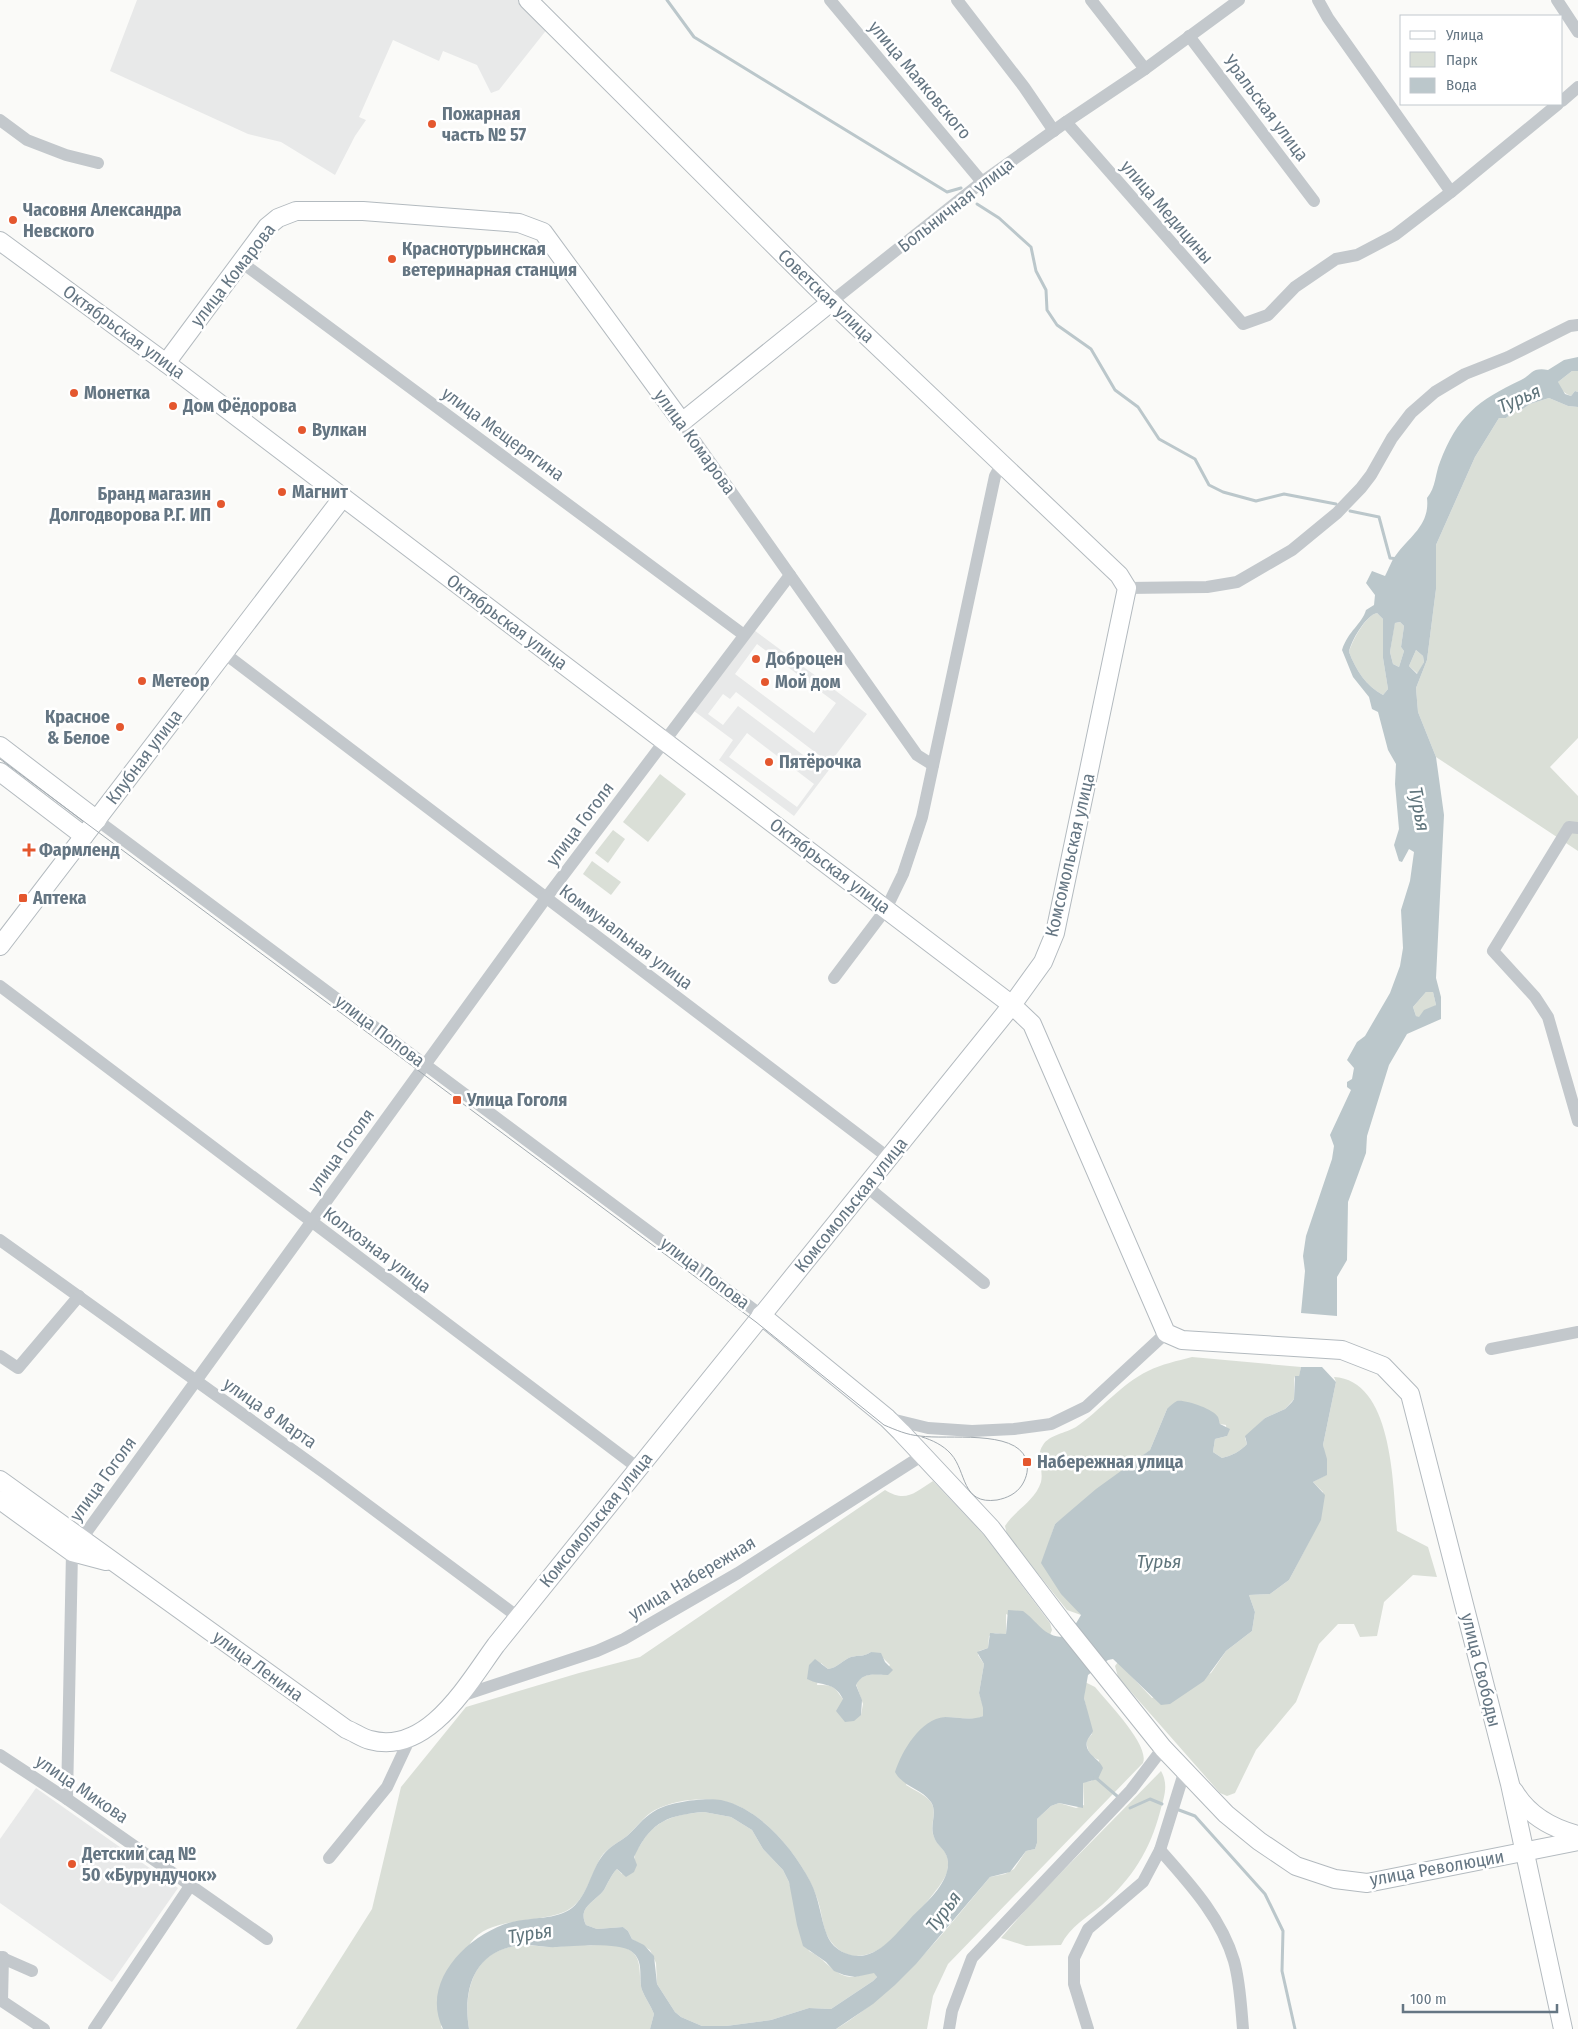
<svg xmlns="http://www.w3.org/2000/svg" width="1578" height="2029" viewBox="0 0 1578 2029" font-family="'Fira Sans Condensed',sans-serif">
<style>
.built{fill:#e8e9e9;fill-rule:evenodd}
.green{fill:#dadfd7;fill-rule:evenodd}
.water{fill:#bbc7cb;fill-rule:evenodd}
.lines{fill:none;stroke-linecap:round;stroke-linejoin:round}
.stream{stroke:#bbc7cb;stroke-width:3}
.secondary-casing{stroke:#b3babf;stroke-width:20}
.street{stroke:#c3c8cc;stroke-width:12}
.secondary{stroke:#fff;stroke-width:18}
.tram{stroke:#a2aab0;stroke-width:1}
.poi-dot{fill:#e4572e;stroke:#fff;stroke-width:2}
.labels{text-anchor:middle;stroke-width:5;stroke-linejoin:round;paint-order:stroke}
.street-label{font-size:18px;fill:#657683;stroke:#fff}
.poi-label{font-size:18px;font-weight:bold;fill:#657683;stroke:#fff;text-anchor:start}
.water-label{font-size:19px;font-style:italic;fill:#60757c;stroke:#fff}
</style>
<rect width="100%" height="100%" fill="#fafaf8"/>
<g class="built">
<path d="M137,0H520L548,28L499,90L491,93L477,65L443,51L439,61L393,40L359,117L366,120L355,136L335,175L281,142L248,134L110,71Z"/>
<path d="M754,630L867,714L835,756L838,758L794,816L719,760L733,740L694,711ZM757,644L836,703L814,733L735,674ZM736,692L828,762L823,770L738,706L723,725L708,714L723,694L730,699ZM747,733L814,784L797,807L729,757Z"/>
<path d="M36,1788L178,1888L112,1982L0,1903V1839Z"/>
</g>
<g class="green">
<path d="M1572,371H1578V392L1575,391L1571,396C1565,394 1558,388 1558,382Z"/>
<path d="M1549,398L1568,406L1578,407V738L1550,767L1578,796V851L1436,757L1418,712L1416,688L1427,660L1436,589V545L1475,457L1499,418H1506L1516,410L1520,411L1530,404Z"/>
<path d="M1377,613L1383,619V658L1388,689L1383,695C1366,686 1356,670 1349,652C1352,641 1366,615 1377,613Z"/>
<path d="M1400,622L1404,626L1401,647L1404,651L1399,667L1393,664L1390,652L1394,627L1395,623Z"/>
<path d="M1416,650L1423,656L1424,662L1418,674L1409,666Z"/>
<path d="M660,774L686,794L648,842L623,822Z"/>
<path d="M613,830L625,839L608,863L595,853Z"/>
<path d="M592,861L621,882L611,895L583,874Z"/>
<path d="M1426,992H1433L1436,1005L1419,1018L1416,1016L1413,1007Z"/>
<path d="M1192,1357L1301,1367L1299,1377L1295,1376L1294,1379V1399L1285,1409L1265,1418L1245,1438L1247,1444C1241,1451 1231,1456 1222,1458L1213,1452L1215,1439L1227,1436L1226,1425L1220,1424L1218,1420L1167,1409L1150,1450L1055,1524L1049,1542L1058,1588L1081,1615L1067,1610L1007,1535L1005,1526C1015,1510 1035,1501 1041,1482C1044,1469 1035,1456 1043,1445C1049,1435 1066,1433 1076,1427C1101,1410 1121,1384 1148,1371C1162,1364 1177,1361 1192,1357Z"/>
<path d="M1334,1377C1394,1380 1393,1489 1397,1531L1428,1547L1437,1577L1413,1575L1384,1602L1377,1636L1360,1637L1354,1624H1338L1319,1644L1296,1702L1256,1750L1235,1793L1227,1796L1220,1793L1118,1677L1115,1666L1118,1662L1152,1698L1211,1673L1226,1651L1252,1631L1255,1612L1249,1595L1270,1594L1289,1580L1311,1538L1323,1492L1313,1482L1326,1475L1327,1472L1323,1445L1336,1382Z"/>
<path d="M933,1481L985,1536L1050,1623L1052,1630L1050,1635L1006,1614V1635L995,1633L989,1636L988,1648L979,1651L978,1655L984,1664L979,1693L984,1708L983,1716L976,1719L944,1717L906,1785C914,1790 924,1794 930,1801C938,1811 930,1823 933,1834C938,1851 952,1848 947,1872C944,1886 897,1937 884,1946C876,1952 866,1956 856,1956C845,1956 835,1948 829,1939C822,1927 822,1911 817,1898C805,1863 767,1814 730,1803C708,1796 676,1799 655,1810C645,1815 636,1828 627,1836C618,1843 607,1848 601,1857C592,1873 586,1898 571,1908C548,1925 492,1914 471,1942C468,1947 466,1957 464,1962C456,1984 449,2005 441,2027L443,2029H296L372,1909L401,1787L466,1707L579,1673L640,1657L885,1490C906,1503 914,1493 933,1481ZM871,1652L882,1657L890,1665L882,1675C872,1672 861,1675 856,1684L863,1704L861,1715C856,1710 848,1705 843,1699C833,1686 835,1685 817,1685L821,1663L828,1669C837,1668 843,1660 851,1657C859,1655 864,1657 871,1652Z"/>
<path d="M1085,1682L1095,1687C1107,1702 1150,1745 1143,1763L948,1964L933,1996L927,2029H836C899,1991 943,1933 990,1877L1005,1874L1014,1869L1026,1851L1035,1849L1037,1843V1819L1051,1806L1059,1803L1076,1808L1084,1805L1083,1782L1092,1781L1099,1760C1090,1756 1086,1749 1087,1740L1092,1734L1084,1698Z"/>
<path d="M1161,1771C1169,1785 1164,1797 1160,1812C1150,1850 1132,1879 1102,1905C1087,1917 1070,1927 1061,1945L1026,1946L1001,1938L1036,1898Z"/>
<path d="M704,1812L731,1817L752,1830L763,1849L783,1870L789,1882L809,1951C825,1958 835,1978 854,1977C861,1976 867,1972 875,1973L877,1977L873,1981L831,2009L809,2008L771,2020L726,2026H702L681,2017L675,2012L657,1984L656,1963L650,1950L632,1939L628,1931L623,1927L597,1929L586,1925C577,1907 595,1902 604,1890C608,1883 611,1875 617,1869L622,1874L635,1861C633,1855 637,1849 641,1844C655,1819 677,1814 704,1812Z"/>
<path d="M578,1944C591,1947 609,1943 620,1946C646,1953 637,1972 642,1990C645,1998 651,2006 654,2014L650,2029H469C463,1992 473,1951 516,1946C528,1944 539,1947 551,1947C560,1947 569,1945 578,1944Z"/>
</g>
<g class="water">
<path d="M1578,357V371H1572L1558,382L1565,394L1571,396L1575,391L1578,392V407L1568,406L1549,398L1530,404L1520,411L1516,410L1506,418H1499L1475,457L1436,545V589L1427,660L1416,688L1418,712L1436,757L1444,815L1436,978L1441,997V1019L1407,1034L1389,1065L1367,1136L1366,1153L1348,1202L1347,1260L1337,1277V1316L1301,1313L1305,1271L1303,1256L1306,1236L1332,1159L1334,1146L1330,1135L1351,1090L1347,1087V1082L1352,1079L1354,1068L1347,1060L1357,1042L1365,1036L1390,993L1400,966L1403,948L1401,910L1410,881L1414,852L1409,849L1402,862L1399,861L1394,845L1399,829L1395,784L1396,764L1388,750L1378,712L1372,709L1369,697L1353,677L1342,650C1348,631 1362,624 1366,610L1374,605L1375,595L1366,583L1372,571L1385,576C1389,569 1391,561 1396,555C1410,536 1430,525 1427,498C1436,487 1435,474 1440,462C1457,417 1478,400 1521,380C1532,375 1531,367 1548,370L1564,360ZM1377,613L1383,619V658L1388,689L1383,695C1366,686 1356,670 1349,652C1351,641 1366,615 1377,613ZM1400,622L1404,626L1401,647L1404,651L1399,667L1393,664L1390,652L1395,623ZM1416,650L1423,656L1424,662L1417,674L1409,666ZM1426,992H1433L1436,1005L1424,1010L1419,1017L1416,1016L1413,1007Z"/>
<path d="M1301,1367H1322L1336,1382L1323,1445L1327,1459V1475L1313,1482L1325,1495L1321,1520L1289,1580L1270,1594L1249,1595L1255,1612L1252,1631L1226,1651L1204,1681L1170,1704L1161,1705L1113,1659L1108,1660L1088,1675L1084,1698L1093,1731C1092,1734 1088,1738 1087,1741C1084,1754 1099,1758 1103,1768L1098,1779L1083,1783V1808L1059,1803L1051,1806L1037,1819V1843L1035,1849L1026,1851L1010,1872L990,1877L916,1964L895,1985L873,2004L836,2029H650L654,2014C651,2006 645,1998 642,1990C638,1977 645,1961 631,1951C618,1942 573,1946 557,1947C542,1948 529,1943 515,1946C472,1954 463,1992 469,2029H443C419,1981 470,1933 512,1922C530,1917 557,1920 572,1908C588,1895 591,1870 603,1855C609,1847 619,1842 627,1836C636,1828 643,1818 653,1812C666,1802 705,1797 721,1800C759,1808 793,1848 810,1881C820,1900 820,1917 827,1935C830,1943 837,1950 845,1953C873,1965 893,1937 910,1919C924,1904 949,1885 948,1862C947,1849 938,1848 934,1837C929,1825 938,1813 931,1802C921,1788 903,1787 895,1772C902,1751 920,1719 945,1717C958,1717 971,1721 983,1716V1708L979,1693L984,1664L977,1652L988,1648L990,1633L1006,1634L1008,1610L1023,1611C1037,1621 1044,1637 1063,1637L1075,1625L1081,1615L1061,1594L1041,1563L1055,1524L1096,1489L1150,1450L1167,1409C1170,1406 1173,1403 1177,1401C1184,1399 1214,1409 1218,1417C1219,1419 1219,1422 1220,1424L1230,1429L1227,1436L1215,1439L1213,1452L1222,1458C1231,1456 1241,1451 1247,1444L1245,1436L1265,1418L1285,1409L1292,1402L1294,1399L1295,1376H1299ZM704,1812L731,1817L752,1830L763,1849L783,1870L789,1882L797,1925L803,1946L826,1962L834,1971L844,1975L855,1977L874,1973L877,1977L873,1981L831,2009L809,2008L771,2020L726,2026H702L681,2017L675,2012L657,1984L654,1956L644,1945L632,1939L628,1931L623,1927L597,1929L586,1925C577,1907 595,1902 604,1890C608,1883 611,1875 617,1869L626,1877L634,1872L637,1865L634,1857L636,1853C652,1821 669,1815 704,1812Z"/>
<path d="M871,1652L881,1653L885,1662L893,1670L888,1675C876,1675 863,1671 856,1685L862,1700L861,1715L854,1721L845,1722L836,1711L843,1699C834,1681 823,1687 807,1679L809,1665L815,1659L828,1669C837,1668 843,1660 851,1657C859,1655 864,1657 871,1652Z"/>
</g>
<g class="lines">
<g class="stream">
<path d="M667,0L694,37L947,192L961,188"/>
<path d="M977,204L999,218L1031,247L1036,271L1046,290L1047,310L1057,325L1091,349L1115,390L1138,407L1159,439L1195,459L1209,485L1223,492L1256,501L1284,494L1336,504"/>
<path d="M1350,511L1379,517L1390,558L1398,559"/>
<path d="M1095,1777L1117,1796"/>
<path d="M1130,1808L1150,1799L1162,1804"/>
<path d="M1179,1810L1195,1816L1265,1894L1283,1931L1282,1971L1295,2029"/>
</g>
<g class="secondary-casing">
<g id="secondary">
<path d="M0,241L166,363L1012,1005L1032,1024L1166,1333L1182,1340L1342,1350L1383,1366L1410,1394L1510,1784L1563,2029"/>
<path d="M166,363L267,227L278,218L296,211H363L519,223L543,232L682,422L831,302"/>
<path d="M0,746L97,820"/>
<path d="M0,772L84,836"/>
<path d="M0,946L343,497"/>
<path d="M761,1315L887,1418L901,1432L991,1528L1063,1623L1163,1748L1226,1814L1259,1841L1296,1866L1335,1879L1367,1883L1578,1841"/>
<path d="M0,1480L346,1729C354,1732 362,1738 370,1740C428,1756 468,1683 496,1645L1012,1005L1043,962L1055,933L1127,588L1119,575L831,302L528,0"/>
<path d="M0,1500L72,1552L106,1561"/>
<path d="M1514,1791C1528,1815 1551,1828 1578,1835"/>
</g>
</g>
<g class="street">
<path d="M830,0L982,182"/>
<path d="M957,0L1024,87L1054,131"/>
<path d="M1091,0L1145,69"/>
<path d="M1318,0L1328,18L1451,192"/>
<path d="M1557,0L1578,32"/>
<path d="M1189,36L1314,201"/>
<path d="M1562,101L1578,87"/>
<path d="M0,120L27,140L66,155L98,163"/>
<path d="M1066,122L1243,324L1268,315L1295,287L1336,259L1357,255L1395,235L1451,192L1558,104"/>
<path d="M241,262L744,635"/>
<path d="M831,302L982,182L1066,122L1145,69L1239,0"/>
<path d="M682,422L917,755L933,765"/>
<path d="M1127,588L1207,587L1237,582L1292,550L1337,513L1361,488L1371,475L1392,438L1411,413L1435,392L1465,374L1508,357L1570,326L1578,325"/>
<path d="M224,653L889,1158"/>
<path d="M97,820L761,1315"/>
<path d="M1578,828L1569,827L1493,951L1535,997L1548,1017L1578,1121"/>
<path d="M834,978L886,909L903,874L922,817L995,476L1001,465"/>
<path d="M0,986L638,1468"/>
<path d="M866,1186L984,1283"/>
<path d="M0,1240L326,1474L518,1617"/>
<path d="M1491,1349L1578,1332"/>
<path d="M0,1356L18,1368L79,1296"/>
<path d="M887,1418L928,1428L972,1431L1014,1429L1051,1424L1086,1407L1166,1333"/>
<path d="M461,1692L467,1694L597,1651L624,1639L738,1573L923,1455"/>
<path d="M0,1755L67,1799L267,1939"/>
<path d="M67,1799L72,1552L546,898L790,575"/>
<path d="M1160,1850C1189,1883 1221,1917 1234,1961C1240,1982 1241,2006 1243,2029"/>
<path d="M329,1858L387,1787L410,1738"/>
<path d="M0,1957L32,1971"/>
<path d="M3,1957L2,2001L44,2029"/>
<path d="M94,2029L190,1886"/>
<path d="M949,2029L952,2011L972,1958L1131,1790L1163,1748"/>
<path d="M1088,2029L1074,1984V1958L1088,1929L1143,1882L1160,1850L1184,1773"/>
</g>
<use href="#secondary" class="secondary"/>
<path class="tram" d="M0,759L756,1322L884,1425C896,1430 907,1435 920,1436C947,1440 1015,1429 1026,1459C1029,1468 1027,1477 1022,1485C1016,1494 1007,1498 997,1500C961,1505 967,1472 951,1454C943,1445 932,1440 922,1437"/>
</g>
<g class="poi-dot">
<circle cx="432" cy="124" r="5"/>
<circle cx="13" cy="220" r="5"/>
<circle cx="392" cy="259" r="5"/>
<circle cx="74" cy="393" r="5"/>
<circle cx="173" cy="406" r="5"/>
<circle cx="302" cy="430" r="5"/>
<circle cx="282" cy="492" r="5"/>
<circle cx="221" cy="504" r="5"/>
<circle cx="756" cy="659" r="5"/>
<circle cx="142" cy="681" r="5"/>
<circle cx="765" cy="682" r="5"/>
<circle cx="120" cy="727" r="5"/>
<circle cx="769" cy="762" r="5"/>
<path d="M26.5 842.5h5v5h5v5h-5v5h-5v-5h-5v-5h5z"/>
<rect x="18" y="893" width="10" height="10" rx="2.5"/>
<rect x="452" y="1095" width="10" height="10" rx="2.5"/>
<rect x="1022" y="1457" width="10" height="10" rx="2.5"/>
<circle cx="72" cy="1864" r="5"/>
</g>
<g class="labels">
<g class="street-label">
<text transform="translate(920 80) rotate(50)" y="6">улица Маяковского</text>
<text transform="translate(1266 108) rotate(53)" y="6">Уральская улица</text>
<text transform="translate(956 205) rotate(-38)" y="6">Больничная улица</text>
<text transform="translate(1167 212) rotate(49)" y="6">улица Медицины</text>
<text transform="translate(233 275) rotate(-52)" y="6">улица Комарова</text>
<text transform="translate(826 296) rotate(44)" y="6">Советская улица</text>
<text transform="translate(124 332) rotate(36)" y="6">Октябрьская улица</text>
<text transform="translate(503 434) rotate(36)" y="6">улица Мещерягина</text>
<text transform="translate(695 442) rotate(54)" y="6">улица Комарова</text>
<text transform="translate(507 622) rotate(37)" y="6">Октябрьская улица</text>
<text transform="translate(144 757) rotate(-53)" y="6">Клубная улица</text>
<text transform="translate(580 824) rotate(-53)" y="6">улица Гоголя</text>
<text transform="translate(1070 855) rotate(-77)" y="6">Комсомольская улица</text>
<text transform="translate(830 866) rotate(37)" y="6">Октябрьская улица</text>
<text transform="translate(626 937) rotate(37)" y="6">Коммунальная улица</text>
<text transform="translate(380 1031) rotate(37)" y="6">улица Попова</text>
<text transform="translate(341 1151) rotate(-54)" y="6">улица Гоголя</text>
<text transform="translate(851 1205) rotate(-51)" y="6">Комсомольская улица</text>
<text transform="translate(377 1250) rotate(37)" y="6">Колхозная улица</text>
<text transform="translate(705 1273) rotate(37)" y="6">улица Попова</text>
<text transform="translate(270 1413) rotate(35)" y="6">улица 8 Марта</text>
<text transform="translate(103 1479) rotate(-54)" y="6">улица Гоголя</text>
<text transform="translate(596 1520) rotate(-51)" y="6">Комсомольская улица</text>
<text transform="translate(692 1578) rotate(-31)" y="6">улица Набережная</text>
<text transform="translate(258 1666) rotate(36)" y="6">улица Ленина</text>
<text transform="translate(1481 1670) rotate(76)" y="6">улица Свободы</text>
<text transform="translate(82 1789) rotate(34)" y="6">улица Микова</text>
<text transform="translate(1437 1868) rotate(-10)" y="6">улица Революции</text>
</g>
<g class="poi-label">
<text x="442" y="120">Пожарная<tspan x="442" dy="21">часть № 57</tspan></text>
<text x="23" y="216">Часовня Александра<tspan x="23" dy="21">Невского</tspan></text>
<text x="402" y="255">Краснотурьинская<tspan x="402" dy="21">ветеринарная станция</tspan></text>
<text x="84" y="399">Монетка</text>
<text x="183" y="412">Дом Фёдорова</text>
<text x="312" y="436">Вулкан</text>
<text x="292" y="498">Магнит</text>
<text x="211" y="500" text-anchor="end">Бранд магазин<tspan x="211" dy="21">Долгодворова Р.Г. ИП</tspan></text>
<text x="766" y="665">Доброцен</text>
<text x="152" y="687">Метеор</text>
<text x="775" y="688">Мой дом</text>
<text x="110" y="723" text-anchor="end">Красное<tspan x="110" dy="21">&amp; Белое</tspan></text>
<text x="779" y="768">Пятёрочка</text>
<text x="39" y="856">Фармленд</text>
<text x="33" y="904">Аптека</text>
<text x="467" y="1106">Улица Гоголя</text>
<text x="1037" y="1468">Набережная улица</text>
<text x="82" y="1860">Детский сад №<tspan x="82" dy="21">50 «Бурундучок»</tspan></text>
</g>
<g class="water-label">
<text transform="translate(1519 398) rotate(-23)" y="7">Турья</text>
<text transform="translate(1420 809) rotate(79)" y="7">Турья</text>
<text x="1159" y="1568">Турья</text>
<text transform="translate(943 1911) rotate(-53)" y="7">Турья</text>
<text transform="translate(530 1933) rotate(-9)" y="7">Турья</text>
</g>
</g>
<rect x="1400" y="15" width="162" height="90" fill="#ffffff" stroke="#c1c8cd"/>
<rect x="1410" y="31" width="25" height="8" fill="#ffffff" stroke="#c1c8cd"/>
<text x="1446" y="40" font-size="15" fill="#657683">Улица</text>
<rect x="1410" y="52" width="25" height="15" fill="#dadfd7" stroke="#c1c8cd"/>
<text x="1446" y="65" font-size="15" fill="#657683">Парк</text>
<rect x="1410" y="78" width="25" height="15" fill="#bbc7cb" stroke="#c1c8cd"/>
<text x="1446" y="90" font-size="15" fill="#657683">Вода</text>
<path d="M1403 2004v8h154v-8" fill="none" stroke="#657683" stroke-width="2.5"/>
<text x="1410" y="2004" font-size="15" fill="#657683" stroke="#ffffff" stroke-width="4" paint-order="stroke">100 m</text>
</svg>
